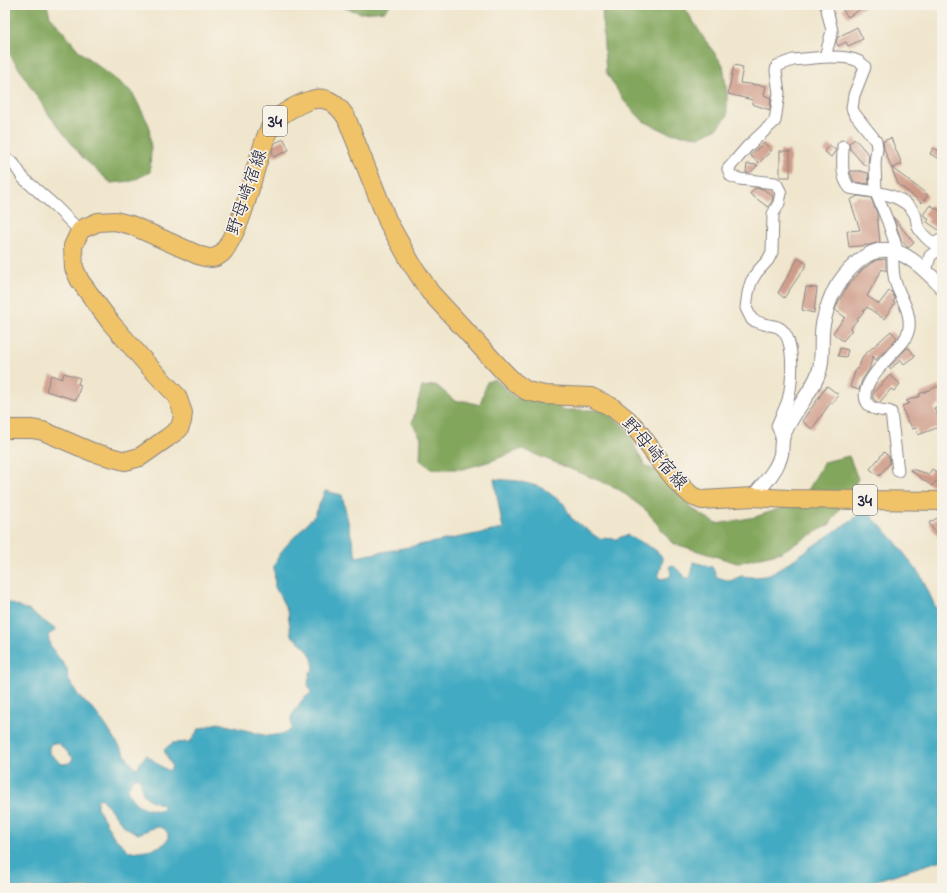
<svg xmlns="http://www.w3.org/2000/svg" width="947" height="893" viewBox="0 0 947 893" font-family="'Indie Flower','Klee One',sans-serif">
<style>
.forest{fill:#82a65b;stroke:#52644b}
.water{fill:#42aac2;stroke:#32667e;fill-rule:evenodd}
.building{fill:#cf9b89}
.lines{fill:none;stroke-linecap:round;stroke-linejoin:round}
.minor-casing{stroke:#898484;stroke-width:13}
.tertiary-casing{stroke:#898484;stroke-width:16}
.primary-casing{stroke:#898484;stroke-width:20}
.minor{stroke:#fff;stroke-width:11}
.tertiary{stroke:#fff;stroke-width:14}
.primary{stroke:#f1c369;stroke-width:18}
.labels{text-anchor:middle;stroke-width:3.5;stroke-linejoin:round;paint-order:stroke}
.shield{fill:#f7f3e8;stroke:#62616f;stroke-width:1}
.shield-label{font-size:17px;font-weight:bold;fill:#22223b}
.street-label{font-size:18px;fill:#22223b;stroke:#f7f3e8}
</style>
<rect width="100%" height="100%" fill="#f7f3e8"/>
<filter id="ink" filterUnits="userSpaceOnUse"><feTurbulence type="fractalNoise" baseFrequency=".025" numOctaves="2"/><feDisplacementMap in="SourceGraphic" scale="8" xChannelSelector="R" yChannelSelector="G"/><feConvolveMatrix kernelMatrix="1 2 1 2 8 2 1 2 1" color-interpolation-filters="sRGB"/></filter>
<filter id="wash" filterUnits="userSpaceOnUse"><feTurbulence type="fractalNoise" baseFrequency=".012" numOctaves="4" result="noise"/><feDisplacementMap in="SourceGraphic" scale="16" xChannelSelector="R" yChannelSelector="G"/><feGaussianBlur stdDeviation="0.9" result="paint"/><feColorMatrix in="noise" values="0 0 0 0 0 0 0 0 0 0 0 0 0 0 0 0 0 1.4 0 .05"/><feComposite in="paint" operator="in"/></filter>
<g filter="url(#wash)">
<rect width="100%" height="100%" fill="#f0e6cd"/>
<g class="forest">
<path d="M5,5H47L50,16L80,52L132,92L149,125L151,150L150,172L132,181L111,183L83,158L49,115L7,50L5,47Z"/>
<path d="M341,5H390L385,11L361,13L342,7Z"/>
<path d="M602,5H688L685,8L703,37L723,65L727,95V116L719,127L699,137L669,133L643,121L624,101L606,72L603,33Z"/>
<path d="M495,379L516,398L534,396L554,401L562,410H604L627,429L636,449L645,466L662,473L691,508L717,524L755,517L802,501L824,462L849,456L858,479L830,524L781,552L737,563L672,543L647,511L617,488L522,449L491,461L463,469H432L420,460L421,438L412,423L422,387L436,385L455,401H465L480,405L487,382Z"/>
</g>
<path class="water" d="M494,479L518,481L541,487L564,504L571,518L598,538L616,539L627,535C635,540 660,549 662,558C663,563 660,572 658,577L661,579L670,577L671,572L669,567L672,565L683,574L685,578H689L691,576L693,562L712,567L717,577L730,581L741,576L753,577L766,576L778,570L863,512L870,511L872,517L894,540L921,576L942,621V860L877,880L858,888H5V601L30,611L56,630L48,635L50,646L67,669L68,679L80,698L92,708L104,723L132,765L137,768L146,755C154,760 160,767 169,771L172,767L164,750L172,743L190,742L199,729L218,723L268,736L282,734L292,729L291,717L302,700L311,693L308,684L310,672L314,670C313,651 304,646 291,635L288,612L275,587L274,566L277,559L284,548L315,515L325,491L342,495L356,557L503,529ZM52,743L59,744L73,758L70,763L62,764L49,753V747ZM138,778C143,782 140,787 143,793C146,800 156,802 163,805V808L160,811C144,809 134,806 127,790L133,779ZM101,798L125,827L138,834C144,832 153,827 159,827C162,827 165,829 167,832C175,849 139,851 130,852L114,837L97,807V800Z"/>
<g id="blocks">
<g class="building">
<path d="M847,5H867L848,17L842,9Z"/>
<path d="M857,27L863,39L848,46L846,42L838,46L836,42L838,37Z"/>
<path d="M734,65L743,67L740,83L766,86L764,95L771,98L770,110L752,104L753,100L728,94Z"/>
<path d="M891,138L902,164L892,168L928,195L922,203L898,184L884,149L883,141Z"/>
<path d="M284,139L289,150L274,157L272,151L275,143Z"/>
<path d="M855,139L869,155L868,163L865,166L850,149L849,143Z"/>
<path d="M764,143L772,150L759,163L750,155Z"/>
<path d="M829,145L836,150L831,157L824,151Z"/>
<path d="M933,148L942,152V160L930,154Z"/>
<rect x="780" y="151" width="10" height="26"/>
<path d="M747,164L758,165L750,173H746Z"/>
<path d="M850,171H860L868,173L869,184L854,182Z"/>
<path d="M755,188L763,189L773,196L772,201L768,207L750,194Z"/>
<path d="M858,196L871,198L877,214L880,242L869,245L849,247L847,231L860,230L850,200Z"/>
<path d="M930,205L942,212V232L927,222L929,219L923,215Z"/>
<path d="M893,217L914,243L908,248L902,241Z"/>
<path d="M798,258L807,264L784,298L778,293Z"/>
<path d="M886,259V271L882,269L867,296L879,304L889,291L892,292L895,299L893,302L895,303L884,319L867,307L850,329L852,330L843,341L833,333L845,317L835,310L840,299L849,284L863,269L876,260Z"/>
<path d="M806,287L817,288L814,313L802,310Z"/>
<path d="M891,331L897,338L876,360L873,356L869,370L862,380L859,390L850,387L856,369H858L863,356Z"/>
<path d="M840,348L848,350L846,357L838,356Z"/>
<path d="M907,348H909L915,356L904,364L901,360L890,369L889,367Z"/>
<path d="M64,373L80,378L78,384L81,385L76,400L46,391L51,375L62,379Z"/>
<path d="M890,375L900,384L894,391L891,389L879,403L877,402L873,398V393Z"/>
<path d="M827,386L839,395L833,403L831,402L812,429L802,421Z"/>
<path d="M939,386L940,405L934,408L942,426L918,435L916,428L912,429L910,423H908L902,406L910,403L906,401L920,396L919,394Z"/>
<path d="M884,452L889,457L890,463L879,476L870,469Z"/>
<path d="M911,469L929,474L932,469L942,476V485L936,481L932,486L910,470Z"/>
<path d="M942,515V543L929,523Z"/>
</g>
</g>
</g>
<g filter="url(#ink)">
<use href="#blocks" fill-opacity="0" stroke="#898484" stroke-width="1"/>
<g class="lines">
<g class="minor-casing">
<g id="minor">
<path d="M825,57C837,57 858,56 865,67L854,95L852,108L854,113L876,141L877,148L875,162L876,193L888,222L896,246V252"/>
<path d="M843,146C843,160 840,177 850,188C871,192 903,192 915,214C917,218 916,224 919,229C922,234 929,241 934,244L942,239"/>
<path d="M5,158L14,164L23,178L55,206L80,231"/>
<path d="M893,251C893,261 892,274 896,284C901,299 911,311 909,328C908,333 906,338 903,342C893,354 847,393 873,408C879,411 886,410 891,412L898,471"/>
<path d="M926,271L930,256L942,247"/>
<path d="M782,437L777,426C780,418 785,409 788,400C792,384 796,341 781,329C776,325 770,326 764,324C760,323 756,321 752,320L746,308L748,293L751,282L757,272L768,260L772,252L773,214L779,203L781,193L777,185L775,183L739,179L731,176L728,169L747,147L775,121L779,93L776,71L777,66L793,60L825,57L832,31L826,5"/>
</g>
</g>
<g class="tertiary-casing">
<path id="tertiary" d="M753,497C763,485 778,469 781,454C782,448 781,441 783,436C791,413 811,395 819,372C824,357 820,340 823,324C825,315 828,304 832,295C842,275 868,243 894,251C913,257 928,273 942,287"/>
</g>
<g class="primary-casing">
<path id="primary" d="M5,429H32L43,431L92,452L125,461L140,457L167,438L179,429L182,421L183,413L177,396L145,362L111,323L80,281L74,268L73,246L80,231L82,229L98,222L115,221L131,225L198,255C207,258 214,260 221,254C226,250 228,244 231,239C246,212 251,180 261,152C264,143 266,134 271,126C279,114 297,104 311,100C327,95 337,104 346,117L388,222L411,263L430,292L503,371L514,382L527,391L545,395L591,397L612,407L628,420L635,427L660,461L679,484L692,496L702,500L753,497L788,499L942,501"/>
</g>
<use href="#minor" class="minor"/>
<use href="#tertiary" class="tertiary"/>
<use href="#primary" class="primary"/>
</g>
</g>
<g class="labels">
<g class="shield">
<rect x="263" y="106" width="24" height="30" rx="3"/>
<rect x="853" y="485" width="24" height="30" rx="3"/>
</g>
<g class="shield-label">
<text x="275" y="127">34</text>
<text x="865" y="506">34</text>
</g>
<g class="street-label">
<text transform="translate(246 192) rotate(-71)" y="6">野母崎宿線</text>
<text transform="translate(655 453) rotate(49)" y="6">野母崎宿線</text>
</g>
</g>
<rect width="947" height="893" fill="none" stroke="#f7f3e8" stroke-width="20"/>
</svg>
